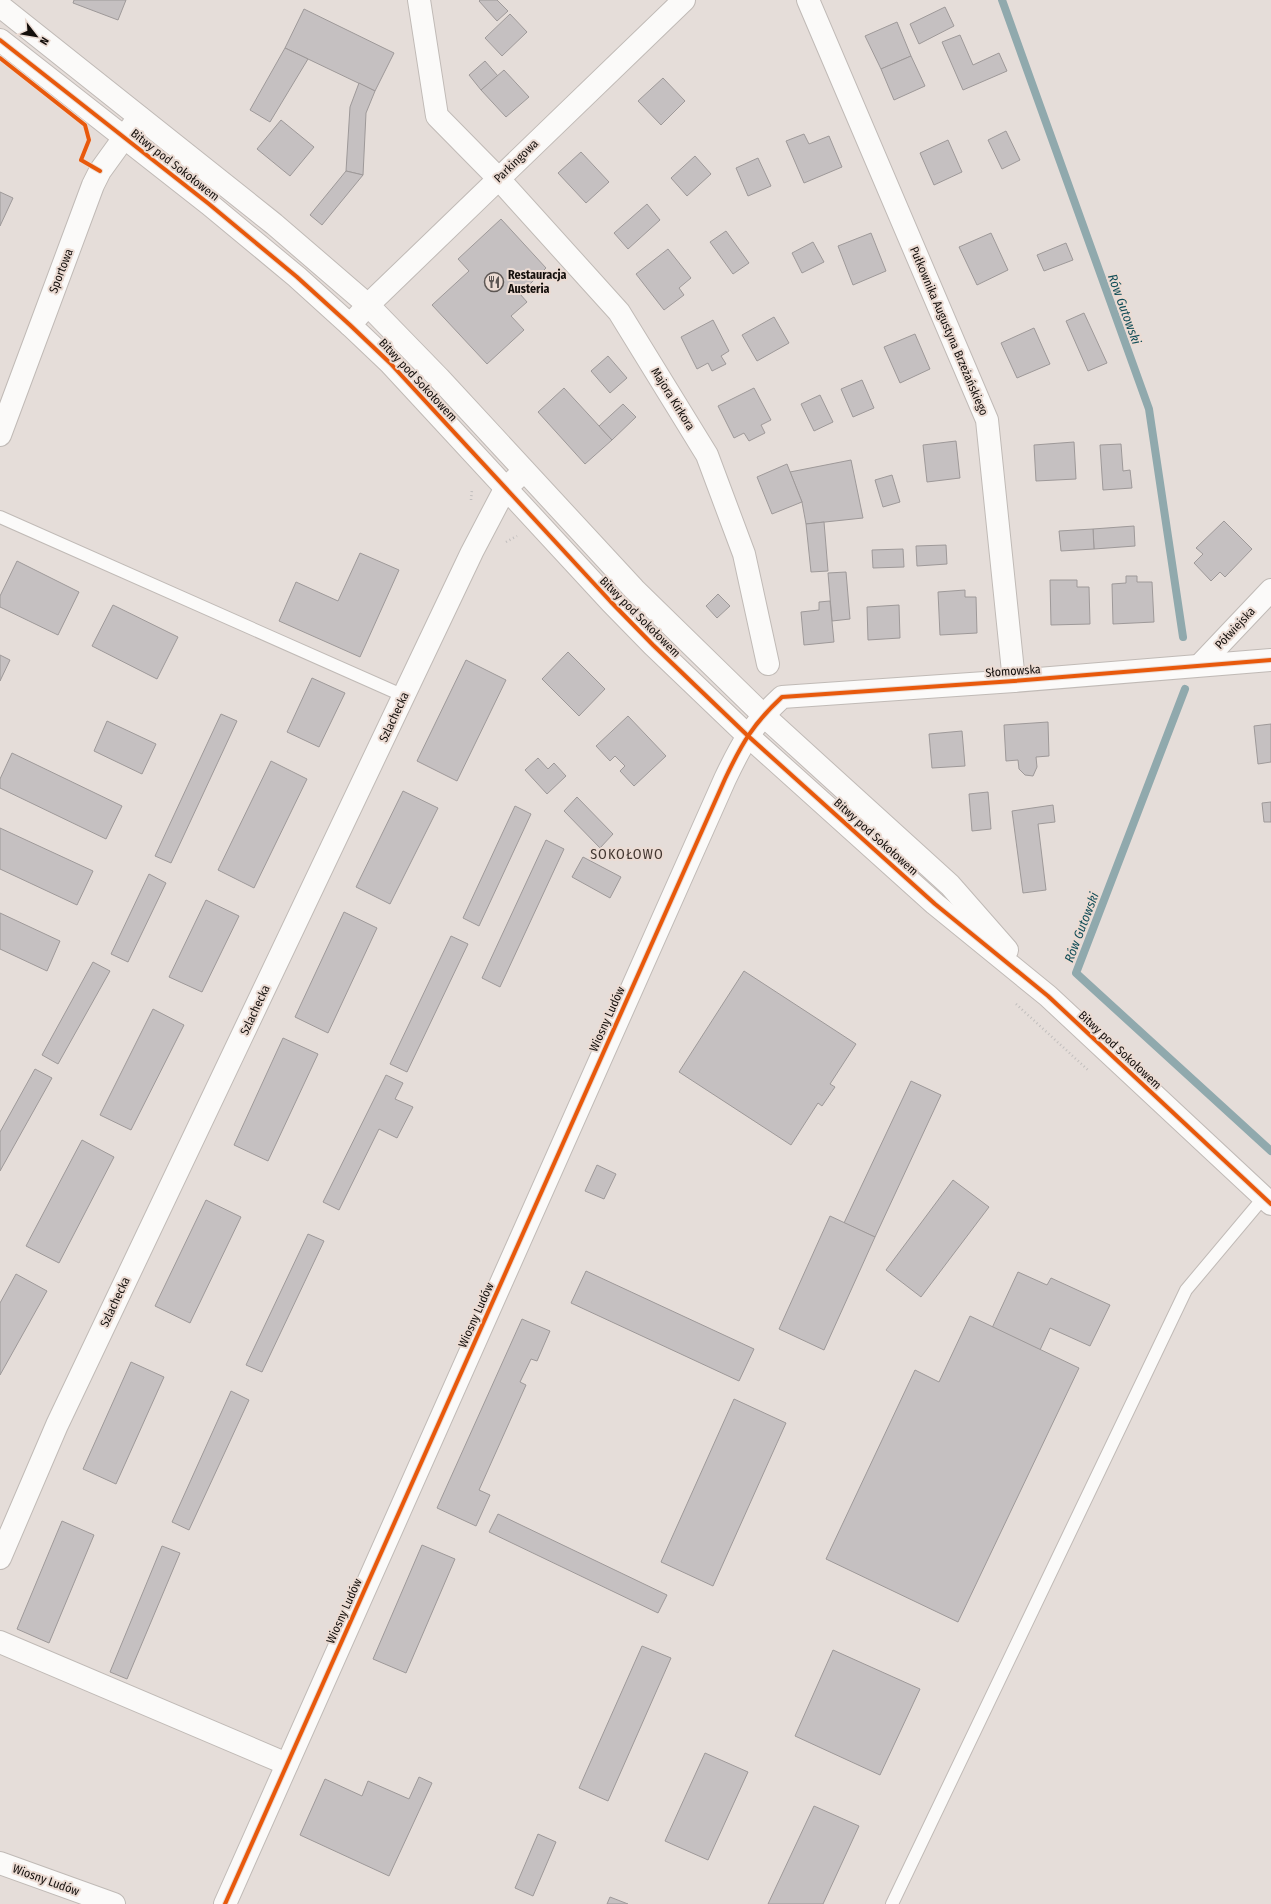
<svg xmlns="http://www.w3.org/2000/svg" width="1271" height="1904" viewBox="0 0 1271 1904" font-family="'Fira Sans Condensed',sans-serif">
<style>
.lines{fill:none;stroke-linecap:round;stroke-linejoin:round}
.stream{stroke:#90a9ad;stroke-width:8}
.building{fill:#c5c0c1;stroke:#9e9999}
.lane-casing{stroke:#c0bab6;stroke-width:14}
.street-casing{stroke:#c0bab6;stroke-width:24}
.secondary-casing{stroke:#c0bab6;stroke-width:24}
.path{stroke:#c1bebd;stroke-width:2.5;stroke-dasharray:1 3;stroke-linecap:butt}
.lane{stroke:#fbfaf9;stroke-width:12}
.street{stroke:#fbfaf9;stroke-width:22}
.secondary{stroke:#fbfaf9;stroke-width:22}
.cycleway-casing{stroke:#ebdbd3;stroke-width:6}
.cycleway{stroke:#e8590c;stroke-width:4}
.labels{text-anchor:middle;stroke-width:4;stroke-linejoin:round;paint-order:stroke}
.street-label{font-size:12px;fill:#140f0c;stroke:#ebdbd3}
.poi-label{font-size:12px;font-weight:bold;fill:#140f0c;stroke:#ebdbd3;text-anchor:start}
.water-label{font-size:13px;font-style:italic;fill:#124e58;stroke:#ebdbd3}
.quarter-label{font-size:14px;letter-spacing:1px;fill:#433731;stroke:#ebdbd3}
</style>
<rect width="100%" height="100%" fill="#e5ddd9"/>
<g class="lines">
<g class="stream">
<path d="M1002,0L1149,409L1183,637"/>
<path d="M1185,689L1076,973L1271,1151"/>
</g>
</g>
<g class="building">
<path d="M74,0H126L118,20L73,3Z"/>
<path d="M480,0H497L508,11L497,21L479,1Z"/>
<path d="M945,7L954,26L919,44L910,24Z"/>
<path d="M304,9L394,53L375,91L285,48Z"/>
<path d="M510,14L527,32L502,56L485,38Z"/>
<path d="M897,22L911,56L881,69L865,36Z"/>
<path d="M960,35L973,65L999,53L1007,71L963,90L942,42Z"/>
<path d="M285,48L308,59L270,122L250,110Z"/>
<path d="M911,56L925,86L894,100L881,69Z"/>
<path d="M485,61L498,76L481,90L469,75Z"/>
<path d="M504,70L529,97L506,117L481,90Z"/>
<path d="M663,78L685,101L661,125L638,101Z"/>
<path d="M359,83L375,91L366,113L363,175L346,171L350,107Z"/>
<path d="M281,120L314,147L290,176L257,149Z"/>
<path d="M1006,131L1020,160L1002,169L988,140Z"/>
<path d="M804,134L809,144L829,136L842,167L804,183L786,141Z"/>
<path d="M948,140L962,172L934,185L920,153Z"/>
<path d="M581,152L609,182L586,203L558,173Z"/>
<path d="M695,156L711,174L687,196L671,178Z"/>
<path d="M758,158L771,186L748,196L736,168Z"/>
<path d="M346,171L363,175L322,225L310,215Z"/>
<path d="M0,192L13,198L0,226Z"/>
<path d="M647,204L660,220L628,249L614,233Z"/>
<path d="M501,219L546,268L520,294L527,302L511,316L524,330L487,364L432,305L469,271L458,259Z"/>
<path d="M726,231L749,263L733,274L710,242Z"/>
<path d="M871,233L886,271L853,285L838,246Z"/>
<path d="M991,233L1008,270L977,285L959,247Z"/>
<path d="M813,242L824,262L802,273L792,253Z"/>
<path d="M1066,243L1073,260L1044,271L1037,255Z"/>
<path d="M668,249L691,278L679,288L684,295L664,310L636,274Z"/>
<path d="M1084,313L1107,363L1088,371L1066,321Z"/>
<path d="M774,317L789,343L757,361L742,335Z"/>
<path d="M713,320L729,351L721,356L726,364L712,371L708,363L697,369L681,337Z"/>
<path d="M1034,328L1050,364L1017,378L1001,343Z"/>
<path d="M915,334L930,369L900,383L884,347Z"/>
<path d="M608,356L627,378L610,393L591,371Z"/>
<path d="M862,380L874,408L853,417L841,389Z"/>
<path d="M564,388L612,440L585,464L538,412Z"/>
<path d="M754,388L771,420L761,425L765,433L749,441L744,433L734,438L718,406Z"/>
<path d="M820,395L833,422L814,431L801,404Z"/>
<path d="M623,404L636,417L612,440L599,426Z"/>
<path d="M956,441L960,478L927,482L923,445Z"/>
<path d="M1074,442L1076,479L1036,481L1034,445Z"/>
<path d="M1121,444L1123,471L1130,470L1132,488L1103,490L1100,445Z"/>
<path d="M851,460L863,518L806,524L802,502L790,472Z"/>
<path d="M787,464L802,502L772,514L757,477Z"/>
<path d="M892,475L900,502L883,507L875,480Z"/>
<path d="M1224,521L1252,549L1225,577L1220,572L1211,581L1194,563L1203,554L1196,548Z"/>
<path d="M824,522L828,571L811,572L806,524Z"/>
<path d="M1134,526L1135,546L1094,549L1093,529Z"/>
<path d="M1093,529L1094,549L1061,551L1059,531Z"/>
<path d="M946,545L947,564L917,566L916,546Z"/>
<path d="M903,549L904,567L873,568L872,550Z"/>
<path d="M360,553L399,570L360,657L279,621L296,582L338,601Z"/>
<path d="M17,561L79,592L58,635L0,607V596Z"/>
<path d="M846,572L850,619L832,621L828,573Z"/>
<path d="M1126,576H1137V582H1152L1154,622L1113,624L1112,584L1126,583Z"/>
<path d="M1050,580H1077V587H1089L1090,624L1051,625Z"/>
<path d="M965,590V597H976L977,633L940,635L938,592Z"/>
<path d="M718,594L730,606L717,618L706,606Z"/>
<path d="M830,601L834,642L804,645L801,612L819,610V602Z"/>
<path d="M113,605L178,637L157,679L92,646Z"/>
<path d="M899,605L900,638L868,640L867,607Z"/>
<path d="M568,652L605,689L579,716L542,679Z"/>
<path d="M0,655L10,660L0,681Z"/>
<path d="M466,660L506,680L457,781L417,761Z"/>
<path d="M312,678L345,693L319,747L287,732Z"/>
<path d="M221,714L237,721L171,863L155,856Z"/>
<path d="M628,716L666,756L634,786L620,771L625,766L615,756L610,761L596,746Z"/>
<path d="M107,721L156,744L142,774L94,751Z"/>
<path d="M1048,722L1049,756L1036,757L1037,767L1033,776L1025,775L1019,769L1018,760L1006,761L1004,725Z"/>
<path d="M1271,724V762L1258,764L1254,726Z"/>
<path d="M962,731L965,766L932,768L929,734Z"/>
<path d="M12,753L122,806L106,839L0,788V779Z"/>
<path d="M538,758L548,769L554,763L566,776L547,794L525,770Z"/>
<path d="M271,761L307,779L254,888L218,870Z"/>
<path d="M403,791L438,808L390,904L356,887Z"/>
<path d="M988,792L991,829L972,831L969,794Z"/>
<path d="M577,797L613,834L600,848L564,811Z"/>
<path d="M1271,802V822H1264L1262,803Z"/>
<path d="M1053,805L1055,822L1038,824L1046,890L1023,893L1012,811Z"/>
<path d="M515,806L531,814L479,926L463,918Z"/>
<path d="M0,828L93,871L77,905L0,869Z"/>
<path d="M546,840L564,849L500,987L482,978Z"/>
<path d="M583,857L621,877L610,898L572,877Z"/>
<path d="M149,874L166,883L128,962L111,954Z"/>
<path d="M206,900L239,916L202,992L169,977Z"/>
<path d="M344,912L377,928L328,1033L295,1017Z"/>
<path d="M0,913L60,941L47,971L0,949Z"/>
<path d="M451,936L468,944L407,1072L390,1064Z"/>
<path d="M93,962L110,971L58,1064L42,1055Z"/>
<path d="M744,971L856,1044L830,1084L835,1087L822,1106L818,1103L791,1145L679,1072Z"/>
<path d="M153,1009L184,1025L131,1130L100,1115Z"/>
<path d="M283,1038L318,1054L268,1161L234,1145Z"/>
<path d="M35,1069L52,1078L0,1171V1132Z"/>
<path d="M386,1075L403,1083L395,1099L413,1107L397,1138L379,1129L339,1210L323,1202Z"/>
<path d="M911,1081L941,1095L875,1237L844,1223Z"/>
<path d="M82,1140L114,1157L59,1263L26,1246Z"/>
<path d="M597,1165L616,1174L604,1199L585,1191Z"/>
<path d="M953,1180L989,1207L921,1297L886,1270Z"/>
<path d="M206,1200L241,1217L190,1323L155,1306Z"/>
<path d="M830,1216L875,1237L824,1350L779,1329Z"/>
<path d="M308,1234L324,1241L262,1372L246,1365Z"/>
<path d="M586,1271L754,1349L739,1381L571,1303Z"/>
<path d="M1018,1272L1047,1285L1051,1278L1110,1305L1090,1346L1050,1328L1040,1350L992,1328Z"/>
<path d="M16,1274L47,1291L0,1375V1303Z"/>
<path d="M970,1316L1079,1368L958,1622L826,1559L915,1370L939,1382Z"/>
<path d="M522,1319L550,1331L537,1361L531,1359L520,1382L526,1385L479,1490L490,1495L476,1526L437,1508Z"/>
<path d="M131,1362L164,1377L116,1484L83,1469Z"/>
<path d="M231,1391L249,1400L189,1530L172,1522Z"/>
<path d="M734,1399L786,1423L713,1586L661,1562Z"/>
<path d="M498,1514L667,1595L658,1613L489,1532Z"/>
<path d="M62,1521L94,1535L49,1643L17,1629Z"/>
<path d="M422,1545L455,1559L406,1673L373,1659Z"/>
<path d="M162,1546L180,1553L127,1679L110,1672Z"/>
<path d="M642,1646L671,1658L608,1801L579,1788Z"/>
<path d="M833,1650L920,1689L880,1775L795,1736Z"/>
<path d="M705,1753L748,1772L708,1860L665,1841Z"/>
<path d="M419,1777L432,1783L389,1876L300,1835L325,1779L362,1796L368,1781L409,1799Z"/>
<path d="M814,1806L859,1826L823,1904H768Z"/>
<path d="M538,1834L556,1842L533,1896L515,1888Z"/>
<path d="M610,1897L628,1904H607Z"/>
</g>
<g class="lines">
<g class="lane-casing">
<g id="lane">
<path d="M0,517L404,696"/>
<path d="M892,1904L1186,1290L1264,1197"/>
</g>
</g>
<g class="street-casing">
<g id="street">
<path d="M419,0L437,116L498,178L619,312L707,455L744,554L768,664"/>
<path d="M808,0L987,420L1014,681"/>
<path d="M350,325L368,305L684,0"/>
<path d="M0,435L93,185L100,171L139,117"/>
<path d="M1200,665L1271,590"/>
<path d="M0,1558L57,1425L472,552L505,489L524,471"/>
<path d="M0,1642L287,1764"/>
<path d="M0,1863L114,1904"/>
<path d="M225,1904L725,779C742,743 753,724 782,697L1014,681L1271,660"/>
</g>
</g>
<g class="secondary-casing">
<g id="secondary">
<path d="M0,6L274,224L368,305L439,378L634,589L763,715L950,885L1007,950"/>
<path d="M0,40L209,204L297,277L350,325L390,363L611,602L653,645L747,735L935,904L1048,996L1271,1204"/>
</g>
</g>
<g class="path">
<path d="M471,500L472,489"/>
<path d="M506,542L517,536"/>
<path d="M1016,1004L1088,1070"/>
</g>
<use href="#lane" class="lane"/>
<use href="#street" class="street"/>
<use href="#secondary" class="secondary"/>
<g class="cycleway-casing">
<g id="cycleway">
<path d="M0,40L209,204L297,277L350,325L390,363L611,602L653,645L747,735L935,904L1048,996L1271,1204"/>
<path d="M0,58L85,125L89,140L81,160L100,171"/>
<path d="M225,1904L725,779C742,743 753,724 782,697L1014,681L1271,660"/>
</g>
</g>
<use href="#cycleway" class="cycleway"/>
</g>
<defs>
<g id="restaurant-ring" transform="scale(1)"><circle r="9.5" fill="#ebdbd3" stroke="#5d5754" stroke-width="1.5"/><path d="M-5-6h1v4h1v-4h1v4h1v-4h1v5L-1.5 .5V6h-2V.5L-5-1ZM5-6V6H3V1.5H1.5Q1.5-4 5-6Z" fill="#5d5754"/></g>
</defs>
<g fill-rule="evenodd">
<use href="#restaurant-ring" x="494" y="282"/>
</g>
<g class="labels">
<g class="street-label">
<text transform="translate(516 161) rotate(-44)" y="4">Parkingowa</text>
<text transform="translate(175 165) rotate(38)" y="4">Bitwy pod Sokołowem</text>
<text transform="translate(61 271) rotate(-69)" y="4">Sportowa</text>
<text transform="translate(949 331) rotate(67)" y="4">Pułkownika Augustyna Brzeżańskiego</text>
<text transform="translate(418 380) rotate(47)" y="4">Bitwy pod Sokołowem</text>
<text transform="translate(673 399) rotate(58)" y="4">Majora Kirkora</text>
<text transform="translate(640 617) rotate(45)" y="4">Bitwy pod Sokołowem</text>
<text transform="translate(1235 628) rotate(-47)" y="4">Półwiejska</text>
<text transform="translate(1013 671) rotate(-4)" y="4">Słomowska</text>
<text transform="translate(394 717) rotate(-65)" y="4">Szlachecka</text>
<text transform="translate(876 837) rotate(42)" y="4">Bitwy pod Sokołowem</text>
<text transform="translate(255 1010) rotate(-65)" y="4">Szlachecka</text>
<text transform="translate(607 1019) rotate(-66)" y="4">Wiosny Ludów</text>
<text transform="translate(1120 1050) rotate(43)" y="4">Bitwy pod Sokołowem</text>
<text transform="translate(115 1302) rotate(-65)" y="4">Szlachecka</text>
<text transform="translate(476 1315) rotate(-66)" y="4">Wiosny Ludów</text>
<text transform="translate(344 1611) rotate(-66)" y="4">Wiosny Ludów</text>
<text transform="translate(46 1880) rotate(20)" y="4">Wiosny Ludów</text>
</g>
<g class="poi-label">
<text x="508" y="279">Restauracja<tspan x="508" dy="14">Austeria</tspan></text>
</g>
<g class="water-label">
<text transform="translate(1125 309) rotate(70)" y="5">Rów Gutowski</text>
<text transform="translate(1081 927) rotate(-69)" y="5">Rów Gutowski</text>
</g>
<g class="quarter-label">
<text x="627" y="859">SOKOŁOWO</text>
</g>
</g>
<g transform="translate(36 36) rotate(121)" stroke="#ebdbd3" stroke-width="3" paint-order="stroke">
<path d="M0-3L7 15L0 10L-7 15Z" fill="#140f0c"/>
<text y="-6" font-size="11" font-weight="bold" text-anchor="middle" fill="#140f0c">N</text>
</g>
</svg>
